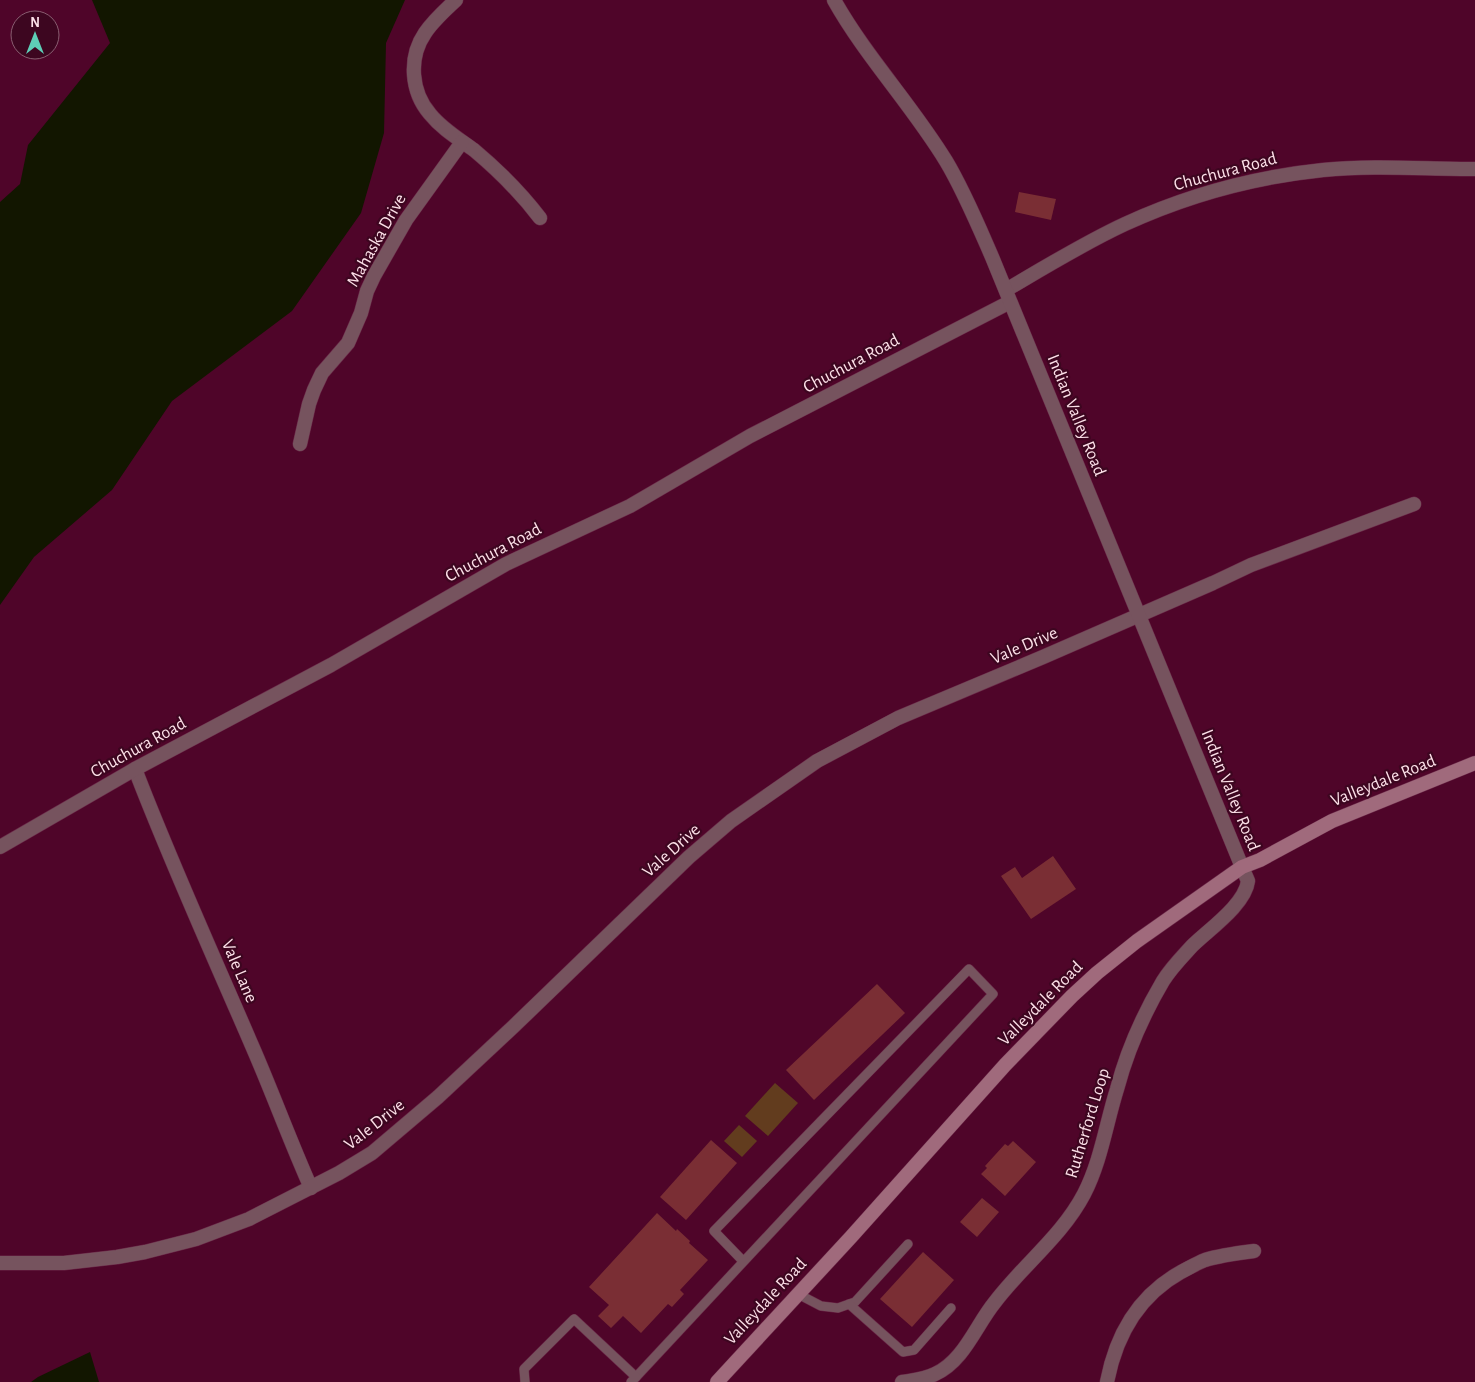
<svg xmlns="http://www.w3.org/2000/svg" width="1475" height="1382" viewBox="0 0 1475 1382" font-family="'Alegreya Sans',sans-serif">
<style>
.green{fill:#623c1e}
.water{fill:#121600}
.building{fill:#7a2e34}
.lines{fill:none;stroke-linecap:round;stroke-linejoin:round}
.service-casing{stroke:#6b2848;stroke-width:10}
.minor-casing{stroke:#6b2848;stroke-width:15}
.tertiary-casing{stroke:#6b2848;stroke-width:15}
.secondary-casing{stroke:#6b2848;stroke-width:15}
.service{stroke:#76535e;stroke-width:9}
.minor{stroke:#76535e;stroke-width:14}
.tertiary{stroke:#76535e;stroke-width:14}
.secondary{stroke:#a06a7c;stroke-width:14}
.labels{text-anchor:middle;stroke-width:4.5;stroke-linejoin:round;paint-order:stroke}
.street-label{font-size:18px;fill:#fce0e8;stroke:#3d0620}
</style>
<rect width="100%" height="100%" fill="#4f0529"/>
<g class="green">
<path d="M775,1083L798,1103L768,1136L745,1116Z"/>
<path d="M739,1125L757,1141L742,1157L724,1141Z"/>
</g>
<g class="water">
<path d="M92,0H405L386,43L384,133L361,213L292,311L172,401L112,490L34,557L0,605V202L20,184L28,145L110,43Z"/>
<path d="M90,1352L99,1382H31L38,1377Z"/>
</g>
<g class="building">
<path d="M1019,192L1056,199L1051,220L1015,212Z"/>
<path d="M1053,856L1076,889L1031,919L1001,876L1015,867L1022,878Z"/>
<path d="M877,984L905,1013L814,1100L786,1070Z"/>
<path d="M711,1140L737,1163L686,1220L660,1197Z"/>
<path d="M1013,1141L1036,1162L1005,1196L981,1174L987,1168L985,1166L1005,1144L1008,1146Z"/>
<path d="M982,1198L999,1212L977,1237L960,1222Z"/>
<path d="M657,1213L676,1231L677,1229L690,1241L689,1243L708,1260L680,1290L684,1294L672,1307L668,1304L641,1333L623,1316L611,1328L598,1316L609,1305L589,1287Z"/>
<path d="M923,1252L954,1280L912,1327L880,1299Z"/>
</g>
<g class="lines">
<g class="service-casing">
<g id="service">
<path d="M798,1294L821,1306L838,1308L855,1302L908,1244"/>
<path d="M849,1304L903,1352L914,1350L951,1308"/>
<path d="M636,1377L993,994L969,969L714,1231L743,1261"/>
<path d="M525,1382L524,1369L574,1319L636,1377L631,1382"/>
</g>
</g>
<g class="minor-casing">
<g id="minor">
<path d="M456,0C445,10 433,21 425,33C408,58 411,92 430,114C442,129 459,139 474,150C499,171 521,193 540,218"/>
<path d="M1006,290C1045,267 1084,243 1125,224C1188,195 1255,177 1323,170C1373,165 1424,169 1475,169"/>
<path d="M300,444L309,404L314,390L322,373L348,343L361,313L367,291L374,276L406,220L462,142"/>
<path d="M135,769C171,863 213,955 253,1048C273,1094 290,1141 311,1188"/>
<path d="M0,847L135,769L331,665L506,564L630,506L750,436L1010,302"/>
<path d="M0,1263H64L117,1257L145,1252L196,1239L249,1219L339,1173L372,1153L438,1097L514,1026L689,857L731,821L817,761L898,718L1043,657L1213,583L1251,565L1414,504"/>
<path d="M902,1382C914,1380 925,1379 935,1374C964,1361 976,1325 995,1302C1023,1265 1062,1236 1084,1194C1101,1161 1106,1124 1117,1089C1127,1051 1143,1015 1163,981C1171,968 1182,957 1192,946C1208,930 1245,905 1248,881L1242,867"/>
<path d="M1107,1382C1116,1335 1138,1296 1181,1272C1189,1268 1197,1263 1205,1260C1221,1255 1238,1253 1254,1251"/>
</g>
</g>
<g class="tertiary-casing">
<path id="tertiary" d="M834,0C866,57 912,105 946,161C964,191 978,225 992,257L1242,867"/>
</g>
<g class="secondary-casing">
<path id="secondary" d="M717,1382L851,1237L1005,1065L1072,996L1097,973L1137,941L1242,867L1260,860L1332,821L1475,763"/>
</g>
<use href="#service" class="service"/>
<use href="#minor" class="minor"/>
<use href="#tertiary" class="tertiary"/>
<use href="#secondary" class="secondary"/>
</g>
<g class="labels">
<g class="street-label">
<text transform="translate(1225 171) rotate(-15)" y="6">Chuchura Road</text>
<text transform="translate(376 240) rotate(-61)" y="6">Mahaska Drive</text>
<text transform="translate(851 363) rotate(-28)" y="6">Chuchura Road</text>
<text transform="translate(1077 415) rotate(68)" y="6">Indian Valley Road</text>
<text transform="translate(493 552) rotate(-28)" y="6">Chuchura Road</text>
<text transform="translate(1024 645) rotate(-23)" y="6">Vale Drive</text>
<text transform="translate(138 747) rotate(-29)" y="6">Chuchura Road</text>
<text transform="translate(1383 780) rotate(-22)" y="6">Valleydale Road</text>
<text transform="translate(1231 790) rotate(68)" y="6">Indian Valley Road</text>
<text transform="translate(671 850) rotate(-42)" y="6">Vale Drive</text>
<text transform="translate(240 971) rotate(67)" y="6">Vale Lane</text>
<text transform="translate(1040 1003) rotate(-45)" y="6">Valleydale Road</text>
<text transform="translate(1087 1123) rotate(-73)" y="6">Rutherford Loop</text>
<text transform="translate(374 1124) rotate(-38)" y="6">Vale Drive</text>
<text transform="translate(765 1301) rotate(-47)" y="6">Valleydale Road</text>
</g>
</g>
<g transform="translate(35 35)"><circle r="24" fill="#3d0620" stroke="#895d70"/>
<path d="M0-4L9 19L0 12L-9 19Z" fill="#5eceb7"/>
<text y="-8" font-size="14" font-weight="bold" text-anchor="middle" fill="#fce0e8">N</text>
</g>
</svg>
